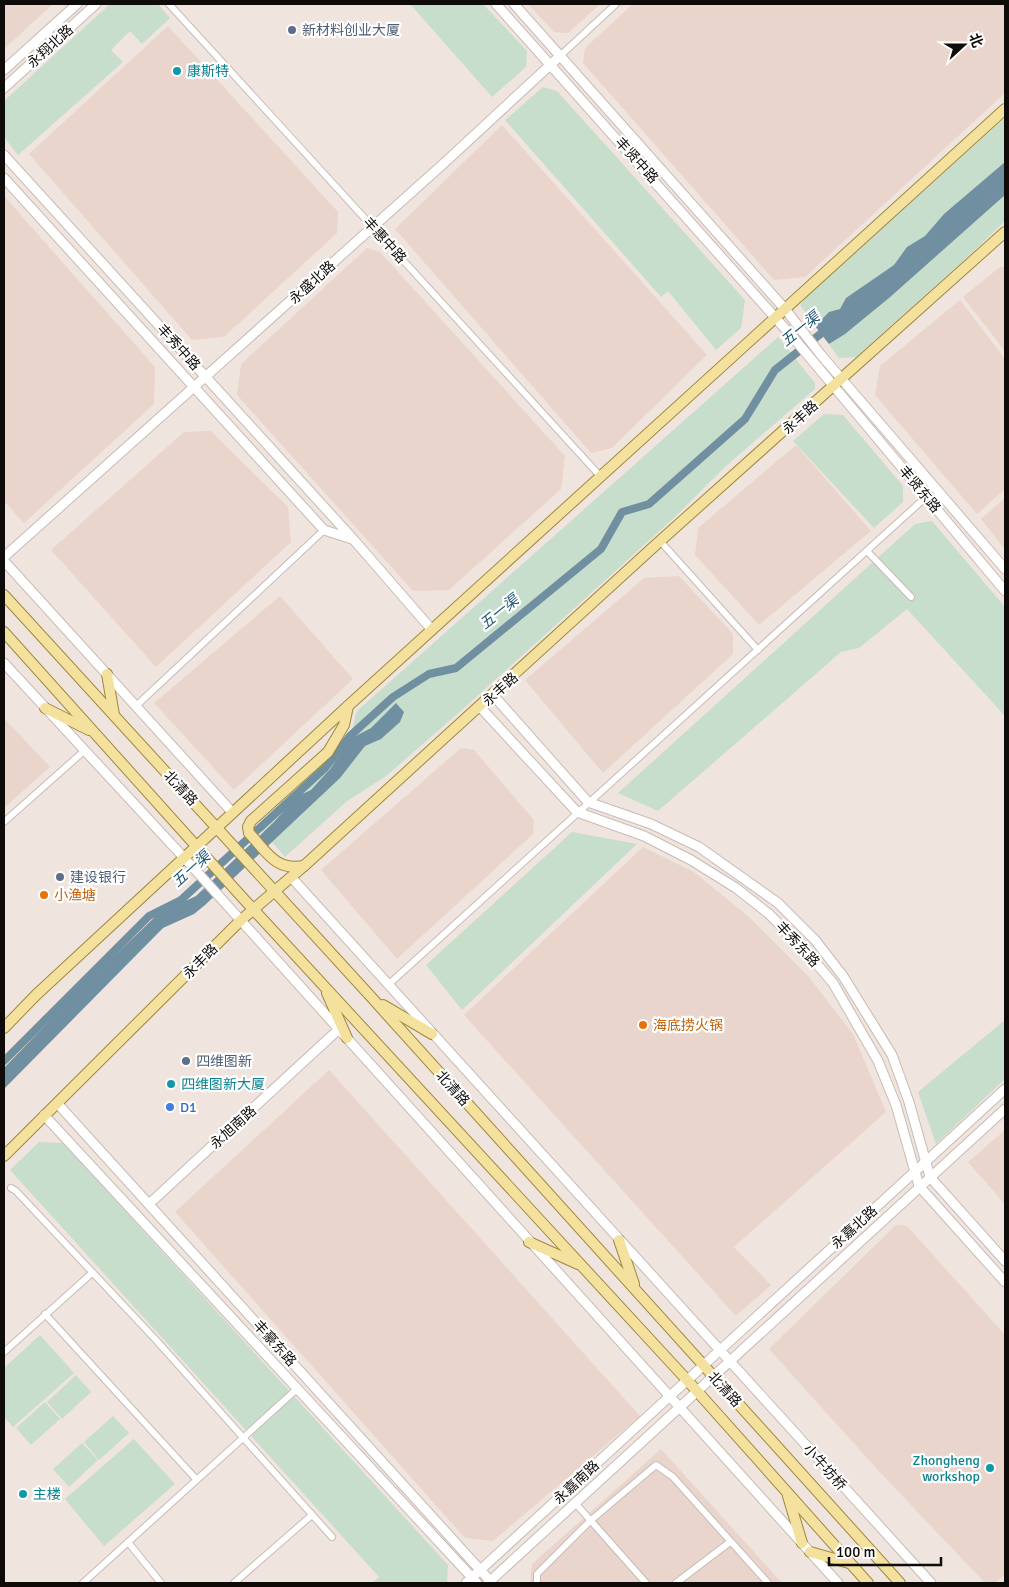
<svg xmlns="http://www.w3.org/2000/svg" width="1009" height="1587" viewBox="0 0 1009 1587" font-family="Signika,'Noto Sans SC',sans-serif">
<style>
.built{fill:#e9d5cc}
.green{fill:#c8decd}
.water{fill:#7090a2}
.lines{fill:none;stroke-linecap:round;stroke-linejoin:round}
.canal{stroke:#7090a2;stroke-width:8}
.street-casing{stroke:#c7bbb5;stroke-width:8}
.secondary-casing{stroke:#c7bbb5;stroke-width:11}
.primary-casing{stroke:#9f893e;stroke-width:12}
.street{stroke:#fff;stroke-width:6}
.secondary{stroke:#fff;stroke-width:9}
.primary{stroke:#f4e19d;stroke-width:10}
.service-dot{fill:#5c6f8a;stroke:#fff;stroke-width:2}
.culture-dot{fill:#0f9aa8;stroke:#fff;stroke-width:2}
.food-dot{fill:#e8710a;stroke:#fff;stroke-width:2}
.shop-dot{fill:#3f7fe0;stroke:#fff;stroke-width:2}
.labels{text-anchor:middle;stroke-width:4.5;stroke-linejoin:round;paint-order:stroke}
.service-label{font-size:14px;fill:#4e5e75;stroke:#fff;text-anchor:start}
.street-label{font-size:14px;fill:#0e0b09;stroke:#fff}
.culture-label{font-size:14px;fill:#0d838f;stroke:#fff;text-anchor:start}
.food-label{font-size:14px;fill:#c56008;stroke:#fff;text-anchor:start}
.shop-label{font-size:14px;fill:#366cbe;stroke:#fff;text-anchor:start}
.water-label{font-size:15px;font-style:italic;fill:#1d5774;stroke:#fff}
</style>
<rect width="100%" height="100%" fill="#f0e4de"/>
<g class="built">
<path d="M4,4H53L4,49Z"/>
<path d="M528,4H600L568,33L554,32Z"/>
<path d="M633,4H1005V93L805,277L774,280L583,63L585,48Z"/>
<path d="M168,26L338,212L337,233L224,337L192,340L29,154Z"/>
<path d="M502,125L707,355L612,448L591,453L395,229Z"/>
<path d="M4,196L155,367L154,404L24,523L4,501Z"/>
<path d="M367,248L380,252L565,456L561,489L449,590L413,591L237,395L241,364Z"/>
<path d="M1000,267H1005V351L963,297Z"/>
<path d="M960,300L1005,359V489L977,514L875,395L880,366Z"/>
<path d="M211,431L288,507L291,542L156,667L51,550L184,432Z"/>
<path d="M796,445L871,531L759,625L695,555L698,528Z"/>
<path d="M1005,498V549L981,519Z"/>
<path d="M679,576L733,634V654L603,773L525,680L644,578Z"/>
<path d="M280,596L353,679L234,790L154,703Z"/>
<path d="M4,718L50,767L4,808Z"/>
<path d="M461,748L474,750L534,820L533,834L397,959L321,870Z"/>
<path d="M643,847L694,872L749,917L808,976L853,1034L886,1112L734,1247L771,1285L736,1316L464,1015Z"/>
<path d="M329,1070L640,1416L493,1541L465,1538L175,1212Z"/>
<path d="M1005,1130V1204L968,1162Z"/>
<path d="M896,1225L907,1226L1005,1335V1574L995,1583H985L877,1469L769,1349Z"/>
<path d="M661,1449L782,1583H530L532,1564Z"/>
</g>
<g class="green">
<path d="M110,4H158L170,18L142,44L130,31L111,50L123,62L18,155L4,137V101Z"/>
<path d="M410,4H483L527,51L526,67L492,97Z"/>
<path d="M543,87L557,91L745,300L741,328L716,350L668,291L661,297L505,120Z"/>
<path d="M1005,118V221L974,251L856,357L839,358L800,305L813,290Z"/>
<path d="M778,337L815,383V389L726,466L675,517L463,709L386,776L346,802L285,857L260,828L351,733L357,711Z"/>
<path d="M824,414L843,415L903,486V502L874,528L793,441Z"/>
<path d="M932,521L1005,607V716L907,609L859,648L841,652L658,811L618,793L915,524Z"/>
<path d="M572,832L637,844L462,1010L426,965Z"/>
<path d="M1005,1020V1079L936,1144L918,1092Z"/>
<path d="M39,1142L63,1143L448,1565L447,1583H372L379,1577L10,1170Z"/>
<path d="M40,1335L74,1373L13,1427L4,1417V1368Z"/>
<path d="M76,1375L91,1392L62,1419L47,1402Z"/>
<path d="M45,1402L60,1419L31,1445L16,1428Z"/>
<path d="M113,1416L129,1433L99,1460L84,1442Z"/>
<path d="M134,1439L175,1484L104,1546L65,1499Z"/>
<path d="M82,1443L98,1460L69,1487L53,1469Z"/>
</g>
<g class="water">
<path d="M1005,162V195L889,298L845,334L829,344L815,326L829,312L840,309L846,298L894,265L907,247L925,236L944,214Z"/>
<path d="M396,703L404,712L400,722L381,739L365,746L340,778L205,905L194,914L163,928L4,1089V1068L83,986L158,914L196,896L274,822L296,797L311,790L331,768L350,739L371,728Z"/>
</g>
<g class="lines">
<path class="canal" d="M4,1061L149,916L181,900L325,768L350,736L393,697L429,674L456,668L601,549L622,512L649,504L745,419L775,370L828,328"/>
<g class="street-casing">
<g id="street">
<path d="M169,4L601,477"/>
<path d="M561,55L616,4"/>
<path d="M660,541L758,650"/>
<path d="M867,551L911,597"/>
<path d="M136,706L324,530"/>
<path d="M4,822L84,751"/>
<path d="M388,985L926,497"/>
<path d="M11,1188L16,1191L156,1340L332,1537"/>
<path d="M45,1314L196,1479"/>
<path d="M4,1352L92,1273"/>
<path d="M576,1504L646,1583"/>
<path d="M128,1542L161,1583"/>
<path d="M83,1583L298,1388"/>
<path d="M234,1583L312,1515"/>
<path d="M537,1583V1574L590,1521L656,1465L673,1477L768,1583"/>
<path d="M676,1583L730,1542"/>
</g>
</g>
<g class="secondary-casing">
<g id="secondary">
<path d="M496,4L796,341L1005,591"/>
<path d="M514,4L785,309L821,355L1005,569"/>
<path d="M4,70L77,4"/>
<path d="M4,88L96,4"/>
<path d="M4,155L354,540L432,630"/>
<path d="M4,178L324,530L352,539"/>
<path d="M4,557L442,165L561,55"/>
<path d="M4,561L233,813"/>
<path d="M4,663L199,874L838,1583"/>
<path d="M493,695L588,802L651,824L699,847L778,903L815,940L843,976L892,1055L909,1102L930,1177L1005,1261"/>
<path d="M480,707L577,812L644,836L691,860L736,888L769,914L804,949L833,983L878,1061L896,1105L919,1186L1005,1282"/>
<path d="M291,877L931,1583"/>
<path d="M57,1103L492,1583"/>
<path d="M44,1115L477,1583"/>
<path d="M149,1204L339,1029"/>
<path d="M466,1583L1005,1089"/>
<path d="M488,1583L1005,1109"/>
</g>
</g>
<g class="primary-casing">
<g id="primary">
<path d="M4,595L373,999L900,1583"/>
<path d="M4,632L241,896L687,1380L868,1583"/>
<path d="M107,674L114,715"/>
<path d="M45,708L89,730"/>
<path d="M304,866C275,871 267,852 249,833L248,827L251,821L328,752L344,725L348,706"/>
<path d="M327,993L347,1038"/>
<path d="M383,1005L432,1034"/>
<path d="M4,1028L36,995L348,706L1005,109"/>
<path d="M4,1156L240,921L305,865L660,541L1005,232"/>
<path d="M619,1240L634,1284"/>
<path d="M529,1242L578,1264"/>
<path d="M788,1496L802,1543"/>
<path d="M810,1552L849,1563"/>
</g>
</g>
<use href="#street" class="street"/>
<use href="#secondary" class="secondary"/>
<use href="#primary" class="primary"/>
</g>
<g class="service-dot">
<circle cx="292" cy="30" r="5"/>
<circle cx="60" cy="877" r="5"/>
<circle cx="186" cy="1061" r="5"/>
</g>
<g class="culture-dot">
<circle cx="177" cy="71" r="5"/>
<circle cx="171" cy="1084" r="5"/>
<circle cx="990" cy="1468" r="5"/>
<circle cx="23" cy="1494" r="5"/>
</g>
<g class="food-dot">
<circle cx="44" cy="895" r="5"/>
<circle cx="643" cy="1025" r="5"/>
</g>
<circle class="shop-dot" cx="170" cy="1107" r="5"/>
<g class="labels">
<g class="service-label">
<text x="302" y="35">新材料创业大厦</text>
<text x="70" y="882">建设银行</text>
<text x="196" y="1066">四维图新</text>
</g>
<g class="street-label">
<text transform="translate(50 46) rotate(-42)" y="5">永翔北路</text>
<text transform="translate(637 160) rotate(48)" y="5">丰贤中路</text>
<text transform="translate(385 240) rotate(48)" y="5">丰惠中路</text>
<text transform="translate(312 282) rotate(-42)" y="5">永盛北路</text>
<text transform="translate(179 347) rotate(48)" y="5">丰秀中路</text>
<text transform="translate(800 417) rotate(-42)" y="5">永丰路</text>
<text transform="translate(920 489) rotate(50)" y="5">丰贤东路</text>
<text transform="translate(500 689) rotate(-42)" y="5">永丰路</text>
<text transform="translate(181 788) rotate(47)" y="5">北清路</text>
<text transform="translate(798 944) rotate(47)" y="5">丰秀东路</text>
<text transform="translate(200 961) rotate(-45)" y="5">永丰路</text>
<text transform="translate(453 1088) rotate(48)" y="5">北清路</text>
<text transform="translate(233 1127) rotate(-42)" y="5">永旭南路</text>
<text transform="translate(854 1227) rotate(-42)" y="5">永嘉北路</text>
<text transform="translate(275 1343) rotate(48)" y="5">丰豪东路</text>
<text transform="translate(725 1389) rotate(48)" y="5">北清路</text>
<text transform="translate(825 1467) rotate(48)" y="5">小牛坊桥</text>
<text transform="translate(576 1482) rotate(-43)" y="5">永嘉南路</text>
</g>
<g class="culture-label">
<text x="187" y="76">康斯特</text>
<text x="181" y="1089">四维图新大厦</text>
<text x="980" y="1465" text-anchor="end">Zhongheng<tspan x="980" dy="16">workshop</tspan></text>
<text x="33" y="1499">主楼</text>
</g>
<g class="food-label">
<text x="54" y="900">小渔塘</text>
<text x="653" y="1030">海底捞火锅</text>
</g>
<g class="shop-label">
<text x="180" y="1112">D1</text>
</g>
<g class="water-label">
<text transform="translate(800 329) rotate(-39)" y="5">五一渠</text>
<text transform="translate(499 612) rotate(-39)" y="5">五一渠</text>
<text transform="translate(191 869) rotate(-42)" y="5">五一渠</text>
</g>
</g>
<rect width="1009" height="1587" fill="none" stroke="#0e0b09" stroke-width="10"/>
<g transform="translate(964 45) rotate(69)" stroke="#ffffff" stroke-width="4" paint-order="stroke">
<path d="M0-4L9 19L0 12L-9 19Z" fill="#0e0b09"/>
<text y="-8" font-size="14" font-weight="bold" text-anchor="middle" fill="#0e0b09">北</text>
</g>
<path d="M829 1557v8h112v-8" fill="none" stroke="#0e0b09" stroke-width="2.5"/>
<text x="836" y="1557" font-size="15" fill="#0e0b09" stroke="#ffffff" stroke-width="4" paint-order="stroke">100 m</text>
</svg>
